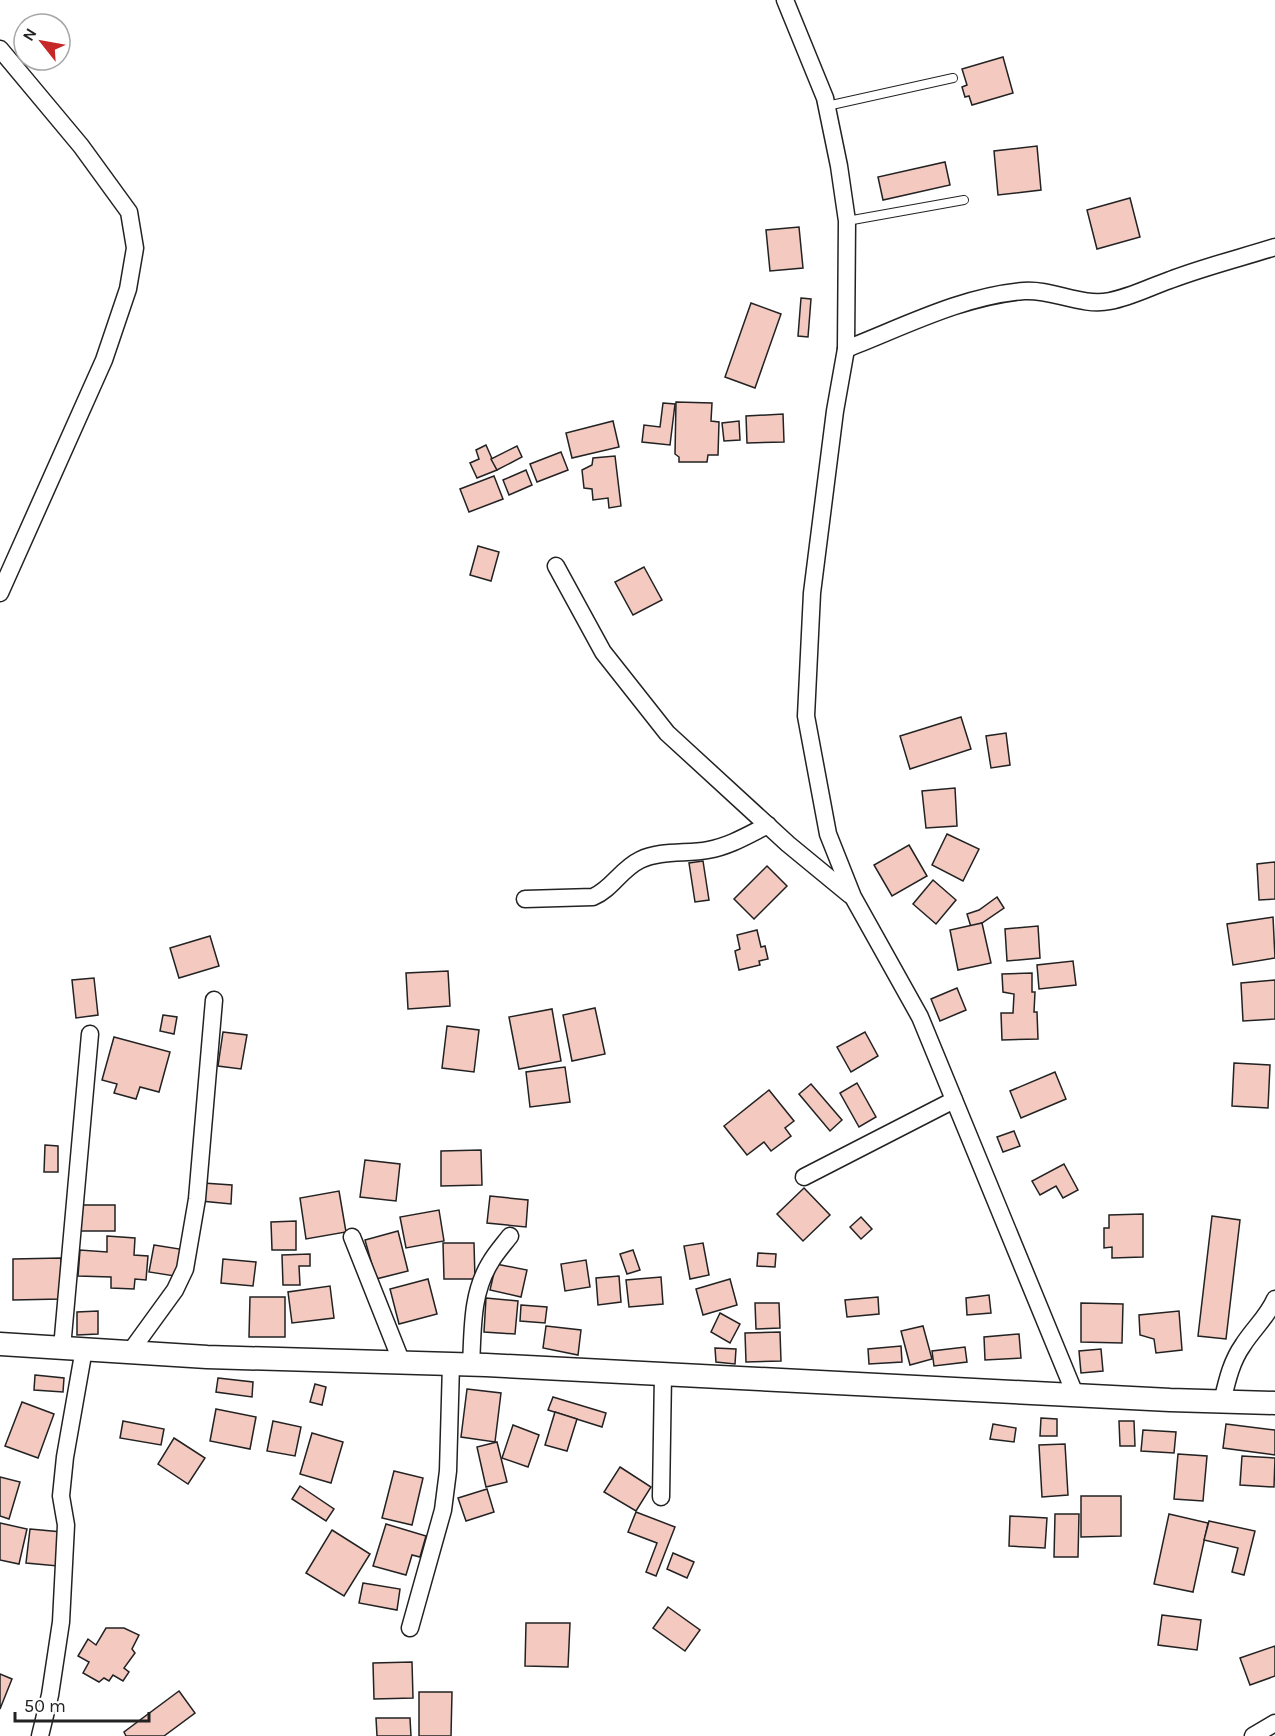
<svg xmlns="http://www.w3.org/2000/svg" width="1275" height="1736" viewBox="0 0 1275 1736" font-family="Karla,sans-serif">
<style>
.building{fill:#f3c9c0;stroke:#222;stroke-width:1.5}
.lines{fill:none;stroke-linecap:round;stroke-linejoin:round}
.lane-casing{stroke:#222;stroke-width:10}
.street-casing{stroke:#222;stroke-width:19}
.secondary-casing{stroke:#222;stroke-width:25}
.lane{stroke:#fff;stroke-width:8}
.street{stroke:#fff;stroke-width:16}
.secondary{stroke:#fff;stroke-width:22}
</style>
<rect width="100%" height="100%" fill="#fff"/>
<g class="building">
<path d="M1003,57L1013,93L972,105L969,96L965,97L962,87L967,85L962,69Z"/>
<path d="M1037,146L1041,190L998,195L994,151Z"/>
<path d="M945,162L950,185L883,200L878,177Z"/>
<path d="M1130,198L1140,237L1097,249L1087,210Z"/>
<path d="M799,227L803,268L770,271L766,230Z"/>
<path d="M801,298L811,299L808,337L798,336Z"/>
<path d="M751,303L781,314L755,388L725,377Z"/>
<path d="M676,402L712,403L711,421L719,422L718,455H708L707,462H679V457L675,454Z"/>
<path d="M663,403L675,404L670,445L642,442L644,425L660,427Z"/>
<path d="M783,414L784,442L747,443L746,416Z"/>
<path d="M613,421L619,447L572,458L566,433Z"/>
<path d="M739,421L740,440L724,441L722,423Z"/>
<path d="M486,445L497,470L477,478L470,463L479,459L476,450Z"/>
<path d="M517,446L522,457L497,470L491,459Z"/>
<path d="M561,452L568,470L537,482L530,464Z"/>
<path d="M615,456L621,506L609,508L608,498L593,500L592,489L584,488L582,470L592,465L593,458Z"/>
<path d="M526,470L532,485L509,495L503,480Z"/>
<path d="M494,476L503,499L469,512L460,489Z"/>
<path d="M478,546L499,552L491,581L470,575Z"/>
<path d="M644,567L662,600L633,615L615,582Z"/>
<path d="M961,717L971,749L910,769L900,736Z"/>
<path d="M1006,733L1010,765L991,768L986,736Z"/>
<path d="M955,788L957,826L926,828L922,791Z"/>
<path d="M947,834L979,849L963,881L932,865Z"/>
<path d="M909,845L927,876L892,896L874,865Z"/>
<path d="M703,861L709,900L695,902L689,863Z"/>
<path d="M1275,862V899L1259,900L1257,864Z"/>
<path d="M767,866L787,886L754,919L734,899Z"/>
<path d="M933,880L956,900L936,924L913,904Z"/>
<path d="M997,897L1004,908L982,923L971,927L967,914L979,910Z"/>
<path d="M1273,917L1275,958L1233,965L1227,924Z"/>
<path d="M982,923L991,963L958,970L950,930Z"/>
<path d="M1038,926L1040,958L1007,961L1005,929Z"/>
<path d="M757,930L761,947L765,946L768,959L759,961L760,965L739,970L735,951L740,949L737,935Z"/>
<path d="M210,936L219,966L179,978L170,948Z"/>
<path d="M1073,961L1076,985L1039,989L1037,965Z"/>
<path d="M448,971L450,1006L408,1009L406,973Z"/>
<path d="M1032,973V992H1035L1034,1012H1037L1038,1039L1002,1040L1001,1013H1013L1014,994L1003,992L1002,974Z"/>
<path d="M94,978L98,1015L76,1018L72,980Z"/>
<path d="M1275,980V1019L1243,1021L1241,983Z"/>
<path d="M957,988L966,1010L940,1021L931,999Z"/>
<path d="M595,1008L605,1054L572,1061L563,1015Z"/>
<path d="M552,1009L561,1061L519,1069L509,1017Z"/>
<path d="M163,1015L177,1017L174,1034L160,1031Z"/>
<path d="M447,1026L479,1030L474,1072L442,1068Z"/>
<path d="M223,1032L247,1035L241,1069L218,1066Z"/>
<path d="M865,1032L878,1056L851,1072L837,1047Z"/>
<path d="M114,1037L170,1052L159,1092L140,1087L136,1099L114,1093L117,1084L102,1080Z"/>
<path d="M1234,1063L1270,1065L1268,1108L1232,1106Z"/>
<path d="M565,1067L570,1102L530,1107L526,1072Z"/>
<path d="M1055,1072L1066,1099L1021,1118L1010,1091Z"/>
<path d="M857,1083L876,1117L859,1127L840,1093Z"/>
<path d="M811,1084L842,1120L830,1131L799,1094Z"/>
<path d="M769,1090L794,1121L785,1128L791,1136L771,1151L764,1142L747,1155L724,1126Z"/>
<path d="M1014,1131L1020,1146L1003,1152L997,1137Z"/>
<path d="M45,1145L58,1146V1172H44Z"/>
<path d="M481,1150L482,1185L441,1186V1151Z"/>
<path d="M365,1160L400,1164L396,1201L360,1197Z"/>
<path d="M1064,1164L1078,1190L1063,1198L1056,1186L1040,1195L1032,1181Z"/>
<path d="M203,1183L232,1185L231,1204L201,1201Z"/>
<path d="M804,1188L830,1215L803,1241L777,1214Z"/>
<path d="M339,1191L346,1232L306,1239L300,1198Z"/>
<path d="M490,1196L528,1200L526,1227L487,1223Z"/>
<rect x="77" y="1205" width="38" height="26"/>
<path d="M439,1210L444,1241L406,1248L400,1217Z"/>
<path d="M1143,1214V1257L1112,1258V1247L1104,1248V1228H1109V1215Z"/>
<path d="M1212,1216L1240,1220L1226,1339L1198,1336Z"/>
<path d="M861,1217L872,1229L861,1239L850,1227Z"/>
<path d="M296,1221V1250H272L271,1222Z"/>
<path d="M398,1231L408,1271L376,1279L365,1240Z"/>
<path d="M107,1236L135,1238L134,1255L148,1256L146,1280L135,1279L134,1289L111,1288V1277L78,1276L80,1250L107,1252Z"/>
<path d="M443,1243H474L475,1279H444Z"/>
<path d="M703,1243L709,1275L690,1279L684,1246Z"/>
<path d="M154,1245L186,1250L181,1277L149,1272Z"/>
<path d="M633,1250L640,1270L627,1274L620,1254Z"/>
<path d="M758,1253L776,1254L775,1267L757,1266Z"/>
<path d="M310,1254V1266H299L300,1285H283L282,1255Z"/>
<path d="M61,1258V1299L13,1300V1259Z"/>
<path d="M223,1259L256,1262L253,1286L221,1283Z"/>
<path d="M586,1260L590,1287L565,1291L561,1264Z"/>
<path d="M496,1264L527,1270L521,1297L490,1290Z"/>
<path d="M619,1276L621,1302L598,1305L596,1278Z"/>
<path d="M661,1277L663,1304L629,1307L626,1280Z"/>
<path d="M428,1279L437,1314L399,1324L390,1289Z"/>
<path d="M730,1279L737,1305L703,1315L696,1289Z"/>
<path d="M330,1286L334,1318L292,1323L288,1292Z"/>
<path d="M989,1295L991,1313L967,1315L966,1298Z"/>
<path d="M250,1297H285V1337H249Z"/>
<path d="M878,1297L879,1314L847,1317L845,1300Z"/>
<path d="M486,1298L518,1301L515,1334L484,1332Z"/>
<path d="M755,1303H779L780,1328L756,1329Z"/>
<path d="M1081,1303L1123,1304L1122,1343L1081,1342Z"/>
<path d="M521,1305L547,1307L545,1323L520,1321Z"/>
<path d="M98,1311V1334L77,1335V1312Z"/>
<path d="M1179,1311L1182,1350L1156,1353L1154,1339L1140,1335L1139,1315Z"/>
<path d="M720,1313L740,1324L730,1343L711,1332Z"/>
<path d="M546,1326L581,1330L578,1355L543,1348Z"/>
<path d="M923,1326L932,1359L910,1365L901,1331Z"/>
<path d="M780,1332L781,1361L746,1362L745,1333Z"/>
<path d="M1019,1334L1021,1358L985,1360L984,1337Z"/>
<path d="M901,1346L902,1362L869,1364L868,1349Z"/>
<path d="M965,1347L967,1362L934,1366L932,1351Z"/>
<path d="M715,1348L736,1349L735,1364L716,1362Z"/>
<path d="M1101,1349L1103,1371L1081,1373L1079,1351Z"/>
<path d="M35,1375L64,1378L63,1392L34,1390Z"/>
<path d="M218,1378L253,1382L252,1397L216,1392Z"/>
<path d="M315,1384L326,1387L322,1405L310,1402Z"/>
<path d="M467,1389L501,1393L495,1442L461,1437Z"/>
<path d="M553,1397L606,1413L602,1427L548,1410Z"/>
<path d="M22,1402L54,1414L38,1458L5,1446Z"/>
<path d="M216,1409L256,1417L250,1449L210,1441Z"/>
<path d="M555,1412L577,1419L567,1451L545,1445Z"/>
<path d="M1041,1418L1057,1419V1436H1040Z"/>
<path d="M123,1421L164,1429L161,1445L120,1438Z"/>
<path d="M273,1421L301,1427L295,1456L267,1451Z"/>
<path d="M1119,1421H1134L1135,1446H1120Z"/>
<path d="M993,1424L1016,1428L1014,1442L990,1439Z"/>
<path d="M1226,1424L1275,1430V1455L1223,1448Z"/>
<path d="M513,1425L539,1435L528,1467L502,1458Z"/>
<path d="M1143,1430L1176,1432L1174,1453L1141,1451Z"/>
<path d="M312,1433L343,1442L331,1483L300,1474Z"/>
<path d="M174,1438L205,1458L188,1484L158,1464Z"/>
<path d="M497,1442L507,1482L486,1487L477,1447Z"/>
<path d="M1065,1444L1068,1495L1042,1497L1039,1445Z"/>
<path d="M1178,1454L1207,1456L1203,1501L1174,1499Z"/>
<path d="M1242,1456L1275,1458L1274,1487L1240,1485Z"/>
<path d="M620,1467L651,1487L636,1511L604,1492Z"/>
<path d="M394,1471L423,1478L412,1525L382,1518Z"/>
<path d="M0,1477L20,1482L9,1519L0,1516Z"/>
<path d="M300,1486L334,1509L326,1521L292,1499Z"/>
<path d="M487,1489L494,1512L466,1521L458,1498Z"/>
<path d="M1081,1496H1121V1536L1081,1537Z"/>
<path d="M636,1512L675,1527L656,1576L646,1572L657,1543L628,1532Z"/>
<path d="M1055,1514H1079L1078,1557H1054Z"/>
<path d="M1169,1514L1208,1523L1193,1592L1154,1584Z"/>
<path d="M1010,1516L1047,1518L1045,1548L1009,1546Z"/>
<path d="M1209,1521L1255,1531L1244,1575L1232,1572L1238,1548L1204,1540Z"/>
<path d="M0,1523L27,1529L19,1564L0,1560Z"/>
<path d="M386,1524L426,1536L420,1557L412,1555L406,1575L373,1566Z"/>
<path d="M30,1529L62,1532L58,1566L26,1563Z"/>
<path d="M332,1530L370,1554L344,1596L306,1573Z"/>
<path d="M673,1553L694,1562L687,1578L667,1569Z"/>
<path d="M363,1583L400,1589L397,1610L359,1603Z"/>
<path d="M668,1607L700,1630L685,1651L653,1628Z"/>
<path d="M1162,1615L1201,1620L1197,1650L1158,1645Z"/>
<path d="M526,1623H570L568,1667L525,1666Z"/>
<path d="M106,1628H124L139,1635L132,1649L135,1653L124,1668L129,1672L123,1681L113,1675L109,1681L104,1678L99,1682L83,1673L89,1662L78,1656L88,1639L96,1645Z"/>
<path d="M1275,1646V1676L1250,1685L1240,1658Z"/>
<path d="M412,1662L413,1698L374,1699L373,1663Z"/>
<path d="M0,1674L12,1679L0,1709Z"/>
<path d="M179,1691L195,1713L164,1736H126L124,1732Z"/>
<path d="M419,1692H452L451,1736H419Z"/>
<path d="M376,1718H410L411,1736H377Z"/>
</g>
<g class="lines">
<g class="lane-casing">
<g id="lane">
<path d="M827,106L953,78"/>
<path d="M847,221L964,200"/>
</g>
</g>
<g class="street-casing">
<g id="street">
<path d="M785,0L825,98L839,166L847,221L846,349L835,411L812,593L806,716L828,834L853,897L920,1017L1075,1394"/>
<path d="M0,49L81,146L129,212L135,248L128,289L104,360L0,593"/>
<path d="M846,349C903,327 962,296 1024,291C1053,289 1081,307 1110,301C1131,297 1150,287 1170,280C1204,267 1240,258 1275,247"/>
<path d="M556,566L603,652L667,733L788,844L850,895"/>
<path d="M525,899L593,897C612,889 621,869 640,860C660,850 687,854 708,850C730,846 748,835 768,825"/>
<path d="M804,1177L954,1100"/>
<path d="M352,1237L402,1363"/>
<path d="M62,1348L90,1034"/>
<path d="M130,1352L175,1290L185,1269L197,1199L214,1000"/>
<path d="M471,1365C473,1330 471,1294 490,1263C495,1254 503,1245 510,1236"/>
<path d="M1222,1402C1227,1381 1231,1362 1243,1345C1253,1329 1268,1316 1275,1299"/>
<path d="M661,1497L663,1374"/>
<path d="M410,1628L443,1510L448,1471L451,1364"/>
<path d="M40,1736L50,1695L61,1622L66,1525L61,1496L65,1457L84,1349"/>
<path d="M1253,1736L1275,1723"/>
</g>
</g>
<g class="secondary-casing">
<path id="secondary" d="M0,1344L207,1357L486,1365L1170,1400L1275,1403"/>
</g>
<use href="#lane" class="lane"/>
<use href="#street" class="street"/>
<use href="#secondary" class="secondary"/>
</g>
<g transform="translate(42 42) rotate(301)"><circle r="28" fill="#ffffff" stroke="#a7a7a7" stroke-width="1.5"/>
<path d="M0-4.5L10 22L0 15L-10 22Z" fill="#c62828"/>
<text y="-9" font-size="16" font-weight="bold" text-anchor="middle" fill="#222222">N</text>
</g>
<path d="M15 1712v9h134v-9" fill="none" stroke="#222222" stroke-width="3"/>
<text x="24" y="1712" font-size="18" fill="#222222" stroke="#ffffff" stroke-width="4.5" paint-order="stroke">50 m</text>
</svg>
